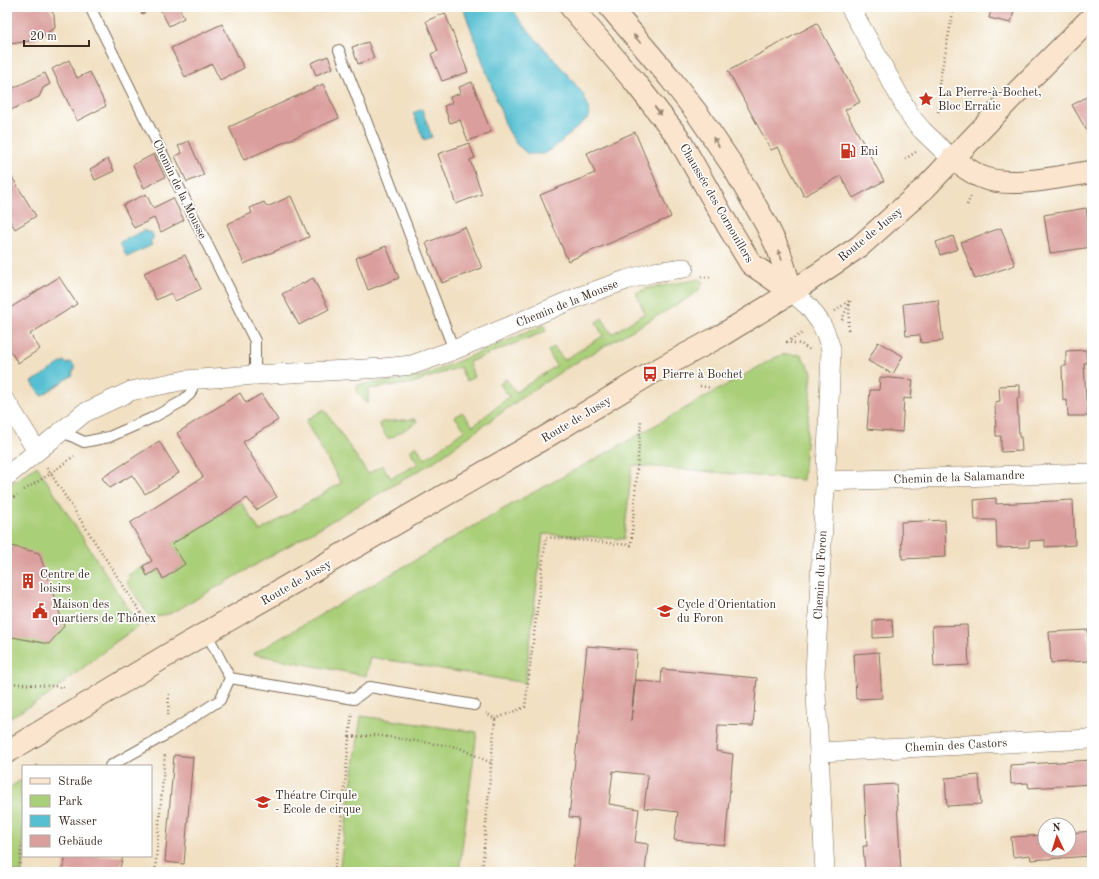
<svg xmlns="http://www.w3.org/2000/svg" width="1099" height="879" viewBox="0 0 1099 879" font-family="'Old Standard TT',serif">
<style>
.green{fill:#aacf79;stroke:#727c4c}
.water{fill:#56c0d2;stroke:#487578}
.building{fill:#da9f9c}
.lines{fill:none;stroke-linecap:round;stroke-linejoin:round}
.lane-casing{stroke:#7b6a57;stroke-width:12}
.street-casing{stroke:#7b6a57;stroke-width:20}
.secondary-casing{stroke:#7b6a57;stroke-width:24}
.path{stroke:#7b6a57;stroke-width:2.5;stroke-dasharray:1 3;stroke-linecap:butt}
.lane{stroke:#fff;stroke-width:10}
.street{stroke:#fff;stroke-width:19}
.secondary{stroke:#fce5cf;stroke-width:22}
.oneway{fill:#9c8876}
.labels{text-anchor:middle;stroke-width:3.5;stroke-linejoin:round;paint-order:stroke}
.poi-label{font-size:12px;fill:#3b2a1e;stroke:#fff;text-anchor:start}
.street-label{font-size:12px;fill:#3b2a1e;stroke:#fff}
</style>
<rect width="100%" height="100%" fill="#fff"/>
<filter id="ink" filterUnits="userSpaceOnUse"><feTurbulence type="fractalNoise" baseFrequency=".025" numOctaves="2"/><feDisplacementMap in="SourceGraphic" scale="8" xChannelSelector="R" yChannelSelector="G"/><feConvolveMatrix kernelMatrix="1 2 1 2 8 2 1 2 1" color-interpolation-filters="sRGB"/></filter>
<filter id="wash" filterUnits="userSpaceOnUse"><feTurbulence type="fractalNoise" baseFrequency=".012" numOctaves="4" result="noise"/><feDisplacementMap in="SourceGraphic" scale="16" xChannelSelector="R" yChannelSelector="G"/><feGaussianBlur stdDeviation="0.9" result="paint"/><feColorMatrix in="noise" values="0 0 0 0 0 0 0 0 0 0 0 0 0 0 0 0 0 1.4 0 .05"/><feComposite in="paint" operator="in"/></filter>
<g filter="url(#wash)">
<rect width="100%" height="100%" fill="#f1e0c2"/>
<g class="green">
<path d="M701,279L703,281L699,290L690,297L565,369L523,397L432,463L172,613L157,617L149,616L126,581L130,578L128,575L143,566L147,576L158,569L163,579L185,564L172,544L241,502L260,531L341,483L307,424V420L324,409L368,474L382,465L391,478L418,464L410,451L416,446L425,459L465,430L455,417L462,412L473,426L509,397L500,384L506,379L516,392L556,366L548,351L554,347L564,360L603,336L596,322L602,318L612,334L645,313L636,293L649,288Z"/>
<path d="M544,325L546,331L469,362L474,377L466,381L460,367L413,383L368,389V404L357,393V385L407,379L423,376Z"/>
<path d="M786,354L801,355L812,372L803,480L632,465L624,539L543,534L525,683L370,657L366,676L253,654L512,504L599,457L776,357Z"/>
<path d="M414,419L416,420L417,422L391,438H387L379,424L382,422Z"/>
<path d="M37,466L139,626L117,641L46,697L7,719V487Z"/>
<path d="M361,716L477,732L459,872H339Z"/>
<path d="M23,779V856H24L22,872H7V789Z"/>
</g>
<g class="water">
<path d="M463,7H511L522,23L567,74L583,94L588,106L589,117L556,146L543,154H528L516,144L506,126Z"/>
<path d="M422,109L432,137L424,140L413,113Z"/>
<path d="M145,230L146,232H150L153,234V239L150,241L152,245L127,257L120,242Z"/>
<path d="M64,361L67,364L70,362L72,363L75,367V370L72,372L73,375L41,396L32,382Z"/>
</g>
<g id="blocks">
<g class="building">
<path d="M17,7H49L54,15L55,28L35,40L10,44L7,37V12Z"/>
<path d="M138,7H156L142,14Z"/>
<path d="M159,7H179L184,18L169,26Z"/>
<path d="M992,7H1015L1011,23L989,18Z"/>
<path d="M445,13L468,72L442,81L431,54L438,51L426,21Z"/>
<path d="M817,23L860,102L845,110L884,181L853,198L841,176L804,196L778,147L771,150L728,71Z"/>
<path d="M222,24L244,68L220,80L212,64L185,77L171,48Z"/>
<path d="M368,42L374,58L358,64L352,47Z"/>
<path d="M328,56L333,68L316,75L311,63Z"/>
<path d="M69,60L77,78L90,72L106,106L77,121L52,69Z"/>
<path d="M45,73L50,84L43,88L39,97L11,110L7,103V91Z"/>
<path d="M472,82L491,132L468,141L460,120L450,123L444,106L452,103L450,97L461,93L459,87Z"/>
<path d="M323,84L339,118L244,160L229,127Z"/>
<path d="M1092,94V140L1072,105Z"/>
<path d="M635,132L671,217L568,261L540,195L595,173L587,153Z"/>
<path d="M189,141L204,175L187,182L175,156L182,153L178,146Z"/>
<path d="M469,143L475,158L470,160L482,194L456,204L438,154Z"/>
<path d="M154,154L165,177L144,188L133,165Z"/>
<path d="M108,159L114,171L95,180L90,169Z"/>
<path d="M10,174L36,216L15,229L7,215V176Z"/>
<path d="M146,194L153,208L173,198L184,220L161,232L154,218L134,228L123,205Z"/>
<path d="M291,196L309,237L244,264L227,224L252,213L250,208L264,202L267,207Z"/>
<path d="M1086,208L1092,247L1050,253L1044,215Z"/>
<path d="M465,227L482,268L442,283L426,243Z"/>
<path d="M1001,228L1015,265L975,279L961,242Z"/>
<path d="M953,236L958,249L940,255L936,242Z"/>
<path d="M386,246L399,278L368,290L356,258Z"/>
<path d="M185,255L201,289L175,301L171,293L156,300L144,273Z"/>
<path d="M59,277L77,304L30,334L40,349L18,363L7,346V333L10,331L7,327V310Z"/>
<path d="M313,278L329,309L299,325L282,294Z"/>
<path d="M938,300L943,341L921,343L920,335L906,336L903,304Z"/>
<path d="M878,342L903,356L893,374L868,361Z"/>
<path d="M1086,350L1087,363H1084L1086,401H1088V416H1068L1067,400L1063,401L1062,366H1066V351Z"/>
<path d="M880,377L913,380L911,399L904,398L902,432L867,429L870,390H879Z"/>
<path d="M1020,385V398H1017L1019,437H1021L1022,451L1001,452V436H996L995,402L1000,401L999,386Z"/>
<path d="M240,393L246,403L261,394L278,420L243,442L277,497L256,510L247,498L241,502L172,544L185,564L163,579L158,569L147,576L143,566L152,561L130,523L203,477L177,433Z"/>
<path d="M159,441L179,473L145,494L132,475L110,488L102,478Z"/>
<path d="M996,498V504L1073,500L1075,545L1045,547V540L1029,541V547L997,548L996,520H975L974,500Z"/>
<path d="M945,520L946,557L902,559L901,522Z"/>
<path d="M7,545L39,553L64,626L49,644L7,636V621L11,617L7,608Z"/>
<path d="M892,619L893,637L873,638V620Z"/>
<path d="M967,625L969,665L934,667L932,626Z"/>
<path d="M1088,630L1089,661L1051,663L1049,632Z"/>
<path d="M587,646L637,650L631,721L636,680L661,683L662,669L757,678L753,726L718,725L716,751L733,754L725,845L674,840L678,812L644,808L648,775L613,771L609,804L639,809L635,842L648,844L645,872H573L579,818L569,817Z"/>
<path d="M879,652L882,698L856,699L854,654Z"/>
<path d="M174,755L193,757L184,864L165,862Z"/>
<path d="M1092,760V784L1029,788L1028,783L1011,784L1010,765Z"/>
<path d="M979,775L981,804L947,806L945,778Z"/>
<path d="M896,784L901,872H865L863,846H867L864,786Z"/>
<path d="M1092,831V856L1031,860L1030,855L1013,857L1011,837L1045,835V849H1069V833Z"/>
<path d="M66,856H123L119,872H62Z"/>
</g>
</g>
</g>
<g filter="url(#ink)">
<use href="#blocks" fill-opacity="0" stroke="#7b6a57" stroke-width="1"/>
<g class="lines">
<g class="lane-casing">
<g id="lane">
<path d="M90,7L255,341V375"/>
<path d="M339,50L454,350"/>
<path d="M61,431L84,442L109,437L152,418L181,402L190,394L192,389L193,380"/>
<path d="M207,634L230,678L354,699L370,687L474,705"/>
<path d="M110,766L167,734L220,700L230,678"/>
</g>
</g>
<g class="street-casing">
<g id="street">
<path d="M850,7L911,117L922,130L952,159"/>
<path d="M792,292L809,307L820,322L826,334L831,349L828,431L815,673L825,872"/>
<path d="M7,403L37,451"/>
<path d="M7,476L84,413L131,391L186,380L255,375L383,368L412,365L454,350L578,297L626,280L654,272L684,268"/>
<path d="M825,481L1092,473"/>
<path d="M819,752L1092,739"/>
</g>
</g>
<g class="secondary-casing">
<g id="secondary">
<path d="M571,7L634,81L678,137L728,226L751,264L792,292"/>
<path d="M610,7L670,78L697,113L732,165L766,224L779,251L792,292"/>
<path d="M952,159C961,165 970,171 979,176C1008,190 1061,176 1092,172"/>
<path d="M7,752L166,656L544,438L650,374L722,335L792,292L860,246L926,187L1011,98L1092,17"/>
</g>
</g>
<g class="path">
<path d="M938,116L939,84L954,7"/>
<path d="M905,159L916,152"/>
<path d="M967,205L971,196"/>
<path d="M701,277H711"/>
<path d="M835,311L850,300"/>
<path d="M842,320L849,302"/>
<path d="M848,330L850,300"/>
<path d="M786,342L801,344L810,350"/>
<path d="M787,342L803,333"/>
<path d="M700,386L712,388"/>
<path d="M47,468L148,624"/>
<path d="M24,490L50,474L74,456"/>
<path d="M7,502L17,495"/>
<path d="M7,683L65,687"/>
<path d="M168,715L169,694"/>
<path d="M495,719L525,707L546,537L631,545L641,420"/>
<path d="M350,737L375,735L458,747L491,763"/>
<path d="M37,766V764"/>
<path d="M18,872L23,844"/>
<path d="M155,872L165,754"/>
<path d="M334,872C344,820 345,766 352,713"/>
<path d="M482,872L495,719L486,713"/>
</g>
<use href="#lane" class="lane"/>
<use href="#street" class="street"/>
<use href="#secondary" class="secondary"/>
</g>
<defs><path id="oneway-solid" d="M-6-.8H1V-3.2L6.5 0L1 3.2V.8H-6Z"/></defs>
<g class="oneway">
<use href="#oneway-solid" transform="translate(637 39) rotate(-130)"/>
<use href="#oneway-solid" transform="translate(658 111) rotate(52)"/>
<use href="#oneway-solid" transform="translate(716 142) rotate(-124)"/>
<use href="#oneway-solid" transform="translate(780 255) rotate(-110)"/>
</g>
</g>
<defs>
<g id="sight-bare" transform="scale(1.2)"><path d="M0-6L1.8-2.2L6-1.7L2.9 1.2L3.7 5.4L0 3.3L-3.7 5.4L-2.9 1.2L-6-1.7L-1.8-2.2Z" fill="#c8321e" stroke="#fff" stroke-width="2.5" paint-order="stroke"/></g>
<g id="fuel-bare" transform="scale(1.2)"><path d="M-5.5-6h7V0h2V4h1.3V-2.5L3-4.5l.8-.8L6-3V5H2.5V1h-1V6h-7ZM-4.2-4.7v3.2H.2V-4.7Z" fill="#c8321e" stroke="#fff" stroke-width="2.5" paint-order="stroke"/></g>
<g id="bus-bare" transform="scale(1.2)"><path d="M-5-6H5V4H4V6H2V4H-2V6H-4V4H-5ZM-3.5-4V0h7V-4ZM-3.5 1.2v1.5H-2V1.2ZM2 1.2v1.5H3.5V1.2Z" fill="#c8321e" stroke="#fff" stroke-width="2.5" paint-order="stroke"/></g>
<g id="building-bare" transform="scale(1.2)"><path d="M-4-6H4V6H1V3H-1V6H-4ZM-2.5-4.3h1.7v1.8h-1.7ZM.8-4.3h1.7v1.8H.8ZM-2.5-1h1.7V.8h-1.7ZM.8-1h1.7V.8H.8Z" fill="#c8321e" stroke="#fff" stroke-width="2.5" paint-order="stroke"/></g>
<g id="civic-bare" transform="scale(1.2)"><path d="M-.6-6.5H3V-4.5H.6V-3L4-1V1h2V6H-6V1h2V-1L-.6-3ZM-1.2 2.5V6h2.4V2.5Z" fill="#c8321e" stroke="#fff" stroke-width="2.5" paint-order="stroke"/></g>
<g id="school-bare" transform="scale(1.2)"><path d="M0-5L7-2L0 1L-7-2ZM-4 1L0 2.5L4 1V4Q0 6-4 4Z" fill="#c8321e" stroke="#fff" stroke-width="2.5" paint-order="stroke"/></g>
</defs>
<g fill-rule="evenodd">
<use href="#sight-bare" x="926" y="99"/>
<use href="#fuel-bare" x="848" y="151"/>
<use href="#bus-bare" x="650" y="374"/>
<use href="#building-bare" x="28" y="581"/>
<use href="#civic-bare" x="40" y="611"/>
<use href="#school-bare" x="665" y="611"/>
<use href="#school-bare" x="263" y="802"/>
</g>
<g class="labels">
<g class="poi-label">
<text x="938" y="96">La Pierre-à-Bochet,<tspan x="938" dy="14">Bloc Erratic</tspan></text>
<text x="860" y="155">Eni</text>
<text x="662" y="378">Pierre à Bochet</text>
<text x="40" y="578">Centre de<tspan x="40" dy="14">loisirs</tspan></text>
<text x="52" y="608">Maison des<tspan x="52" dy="14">quartiers de Thônex</tspan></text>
<text x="677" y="608">Cycle d'Orientation<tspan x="677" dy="14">du Foron</tspan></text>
<text x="275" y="799">Théatre Cirqule<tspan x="275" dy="14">- Ecole de cirque</tspan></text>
</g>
<g class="street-label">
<text transform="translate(180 189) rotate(64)" y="4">Chemin de la Mousse</text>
<text transform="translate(717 203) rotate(60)" y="4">Chaussée des Cornouillers</text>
<text transform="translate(870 234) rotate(-39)" y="4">Route de Jussy</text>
<text transform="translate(567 303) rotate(-22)" y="4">Chemin de la Mousse</text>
<text transform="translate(576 419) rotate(-31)" y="4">Route de Jussy</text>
<text transform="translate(959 477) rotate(-2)" y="4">Chemin de la Salamandre</text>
<text transform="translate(820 575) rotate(-87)" y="4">Chemin du Foron</text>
<text transform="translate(296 582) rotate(-30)" y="4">Route de Jussy</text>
<text transform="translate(956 745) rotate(-3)" y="4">Chemin des Castors</text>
</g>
</g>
<rect width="1099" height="879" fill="none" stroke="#fff" stroke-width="24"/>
<rect x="22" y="765" width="130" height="92" fill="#ffffff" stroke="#b1aaa5"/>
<rect x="30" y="778" width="20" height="6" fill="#fce5cf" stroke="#b1aaa5"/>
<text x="58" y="785" font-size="12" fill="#3b2a1e">Straße</text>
<rect x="30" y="795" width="20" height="12" fill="#aacf79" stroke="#b1aaa5"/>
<text x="58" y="805" font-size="12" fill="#3b2a1e">Park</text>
<rect x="30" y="815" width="20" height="12" fill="#56c0d2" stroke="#b1aaa5"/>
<text x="58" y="825" font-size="12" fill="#3b2a1e">Wasser</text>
<rect x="30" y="835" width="20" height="12" fill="#da9f9c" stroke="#b1aaa5"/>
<text x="58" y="845" font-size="12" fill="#3b2a1e">Gebäude</text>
<g transform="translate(1057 837) rotate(356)"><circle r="19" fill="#ffffff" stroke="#b1aaa5"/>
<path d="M0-3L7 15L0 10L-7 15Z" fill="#c8321e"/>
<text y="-6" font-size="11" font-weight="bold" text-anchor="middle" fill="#3b2a1e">N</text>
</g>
<path d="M24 40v6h65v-6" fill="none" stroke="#3b2a1e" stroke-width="2"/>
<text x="30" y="40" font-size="12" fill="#3b2a1e" stroke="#ffffff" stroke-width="3" paint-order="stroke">20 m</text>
</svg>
